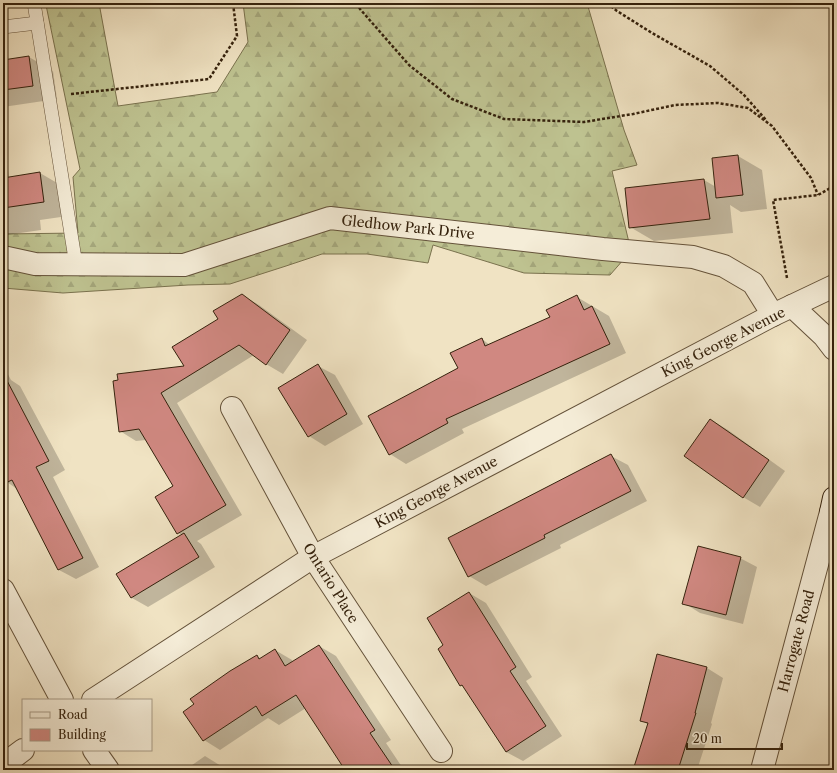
<svg xmlns="http://www.w3.org/2000/svg" width="837" height="773" viewBox="0 0 837 773" font-family="'Libre Caslon Text',serif">
<style>
.forest{fill:url(#forest-firs);stroke:#7a724e}
.shadow{fill:#0003}
.building{fill:#d08881;stroke:#35220d}
.lines{fill:none;stroke-linecap:round;stroke-linejoin:round}
.service-casing{stroke:#64523a;stroke-width:14}
.minor-casing{stroke:#64523a;stroke-width:24}
.tertiary-casing{stroke:#64523a;stroke-width:24}
.secondary-casing{stroke:#35220d;stroke-width:24}
.path{stroke:#35220d;stroke-width:2.5;stroke-dasharray:3 2;stroke-linecap:butt}
.service{stroke:#f5edd8;stroke-width:13}
.minor{stroke:#f5edd8;stroke-width:22}
.tertiary{stroke:#f5edd8;stroke-width:22}
.secondary{stroke:#f5edd8;stroke-width:22}
.labels{text-anchor:middle;stroke-width:3.5;stroke-linejoin:round;paint-order:stroke}
.street-label{font-size:14px;fill:#35220d;stroke:#f5edd8}
</style>
<defs>
<pattern id="forest-firs" width="22" height="20" patternUnits="userSpaceOnUse"><rect width="22" height="20" fill="#bec290"/><path d="M5 1l3.5 6h-7zM16 11l3.5 6h-7z" fill="#a4a67b"/></pattern>
</defs>
<rect width="100%" height="100%" fill="#f0e3c3"/>
<filter id="stains"><feTurbulence type="fractalNoise" baseFrequency=".005" numOctaves="4"/><feColorMatrix values="0 0 0 0 .2 0 0 0 0 .09 0 0 0 0 .02 0 0 0 .5 -.17"/></filter>
<radialGradient id="worn" r=".72"><stop offset=".6" stop-color="#630" stop-opacity="0"/><stop offset="1" stop-color="#630" stop-opacity=".3"/></radialGradient>
<path class="forest" d="M47,3H99L118,106L217,92L248,42L243,3H587L624,130L637,165L612,171L631,251L610,275L524,273L433,245L428,263L367,254H322L286,266L230,284L188,285L63,293L3,288V234L78,233L73,177L80,169L46,5Z"/>
<g class="shadow">
<path d="M29,57L53,71L57,99L3,107V61Z"/>
<path d="M3,134L9,178L40,173L64,187L68,216L40,220L41,230L6,235L3,233Z"/>
<path d="M738,156L762,170L767,209L741,212L730,205L733,233L654,241L630,227L704,180L716,187L713,159Z"/>
<path d="M242,295L259,305L307,340L283,374L266,364L254,355L177,403L242,515L197,541L201,544L215,567L148,607L132,598L182,535L178,533L174,486L146,440L136,441L120,431L186,367L219,319Z"/>
<path d="M577,297L609,316L626,353L462,429L464,433L406,464L390,454L482,339L490,345L551,317Z"/>
<path d="M3,365L11,380L20,386L65,470L53,477L99,567L76,579L59,570L17,489L7,482L3,475Z"/>
<path d="M318,366L335,375L363,424L325,446L309,436Z"/>
<path d="M711,420L728,430L785,471L760,507L743,497Z"/>
<path d="M611,456L628,465L647,501L560,545L561,548L486,586L469,576Z"/>
<path d="M740,558L757,567L743,624L700,613L684,603Z"/>
<path d="M469,593L486,603L532,677L526,681L562,736L523,761L506,752L464,687L461,685L445,645Z"/>
<path d="M319,646L336,656L391,740L386,743L404,770H354L306,708L279,725L268,718L220,750L204,740L257,656L261,659L275,650L292,660L293,662Z"/>
<path d="M707,668L723,678L711,723L712,724L697,770H634L649,725L641,720Z"/>
<path d="M205,756L221,766L224,770H185Z"/>
</g>
<g class="building">
<path d="M29,56L33,86L3,90V60Z"/>
<path d="M738,155L743,195L716,198L712,158Z"/>
<path d="M40,172L44,202L3,208V178Z"/>
<path d="M704,179L710,219L629,228L625,188Z"/>
<path d="M242,294L290,330L266,365L239,345L161,393L226,505L177,534L155,497L173,486L139,429L119,432L113,381L118,380L117,374L184,366L172,347L218,319L213,311Z"/>
<path d="M577,295L584,310L592,306L610,344L446,419L448,423L389,455L368,416L458,368L450,353L482,338L485,346L550,317L546,310Z"/>
<path d="M318,364L347,414L308,437L278,388Z"/>
<path d="M3,373L49,461L36,467L83,558L58,570L12,480L3,484Z"/>
<path d="M710,419L769,460L743,498L684,456Z"/>
<path d="M611,454L631,491L544,535L545,538L468,577L448,538Z"/>
<path d="M184,533L199,557L131,598L116,574Z"/>
<path d="M698,546L741,557L726,615L682,604Z"/>
<path d="M469,592L516,667L510,671L546,726L506,752L462,685L460,686L438,649L443,645L427,618Z"/>
<path d="M319,645L375,730L370,733L395,770H345L296,695L262,716L256,706L203,741L183,712L194,704L190,699L230,671L257,655L259,659L275,649L285,666Z"/>
<path d="M657,654L707,667L695,713H696L678,770H633L648,723L640,721Z"/>
</g>
<g class="lines">
<g class="service-casing">
<g id="service">
<path d="M34,3L76,265"/>
<path d="M3,27L37,23"/>
</g>
</g>
<g class="minor-casing">
<g id="minor">
<path d="M3,257L35,264L184,265L330,218L603,249L693,257L724,266L753,283L773,315"/>
<path d="M792,306L824,336L834,349"/>
<path d="M232,408L313,557L441,751"/>
<path d="M3,590L62,700"/>
<path d="M93,700L313,557L773,315L834,286"/>
<path d="M94,750L108,770"/>
<path d="M3,765L23,750"/>
</g>
</g>
<g class="tertiary-casing">
<path id="tertiary" d="M762,770L831,512"/>
</g>
<g class="secondary-casing">
<path id="secondary" d="M834,498L831,512L834,515"/>
</g>
<g class="path">
<path d="M357,3L360,9L409,65L452,99L504,119L584,122L633,114L675,105L718,103L748,108L772,126L811,178L818,195"/>
<path d="M607,3L617,11L652,33L710,66L744,95L766,120"/>
<path d="M71,94L209,79L237,36L233,3"/>
<path d="M787,278L773,200L818,195L834,186"/>
</g>
<use href="#service" class="service"/>
<use href="#minor" class="minor"/>
<use href="#tertiary" class="tertiary"/>
<use href="#secondary" class="secondary"/>
</g>
<g class="labels">
<g class="street-label">
<text transform="translate(408 227) rotate(6)" y="5">Gledhow Park Drive</text>
<text transform="translate(723 342) rotate(-27)" y="5">King George Avenue</text>
<text transform="translate(436 492) rotate(-28)" y="5">King George Avenue</text>
<text transform="translate(331 583) rotate(58)" y="5">Ontario Place</text>
<text transform="translate(796 641) rotate(-75)" y="5">Harrogate Road</text>
</g>
</g>
<rect width="837" height="773" fill="none" stroke="#f0e3c3" stroke-width="16"/>
<rect x="4" y="4" width="829" height="765" fill="none" stroke="#35220d" stroke-width="2"/>
<rect x="8" y="8" width="821" height="757" fill="none" stroke="#35220d"/>
<rect x="22" y="699" width="130" height="52" fill="#f5edd8" stroke="#a89c87"/>
<rect x="30" y="712" width="20" height="6" fill="#f5edd8" stroke="#a89c87"/>
<text x="58" y="719" font-size="12" fill="#35220d">Road</text>
<rect x="30" y="729" width="20" height="12" fill="#d08881" stroke="#a89c87"/>
<text x="58" y="739" font-size="12" fill="#35220d">Building</text>
<path d="M687 743v6h95v-6" fill="none" stroke="#35220d" stroke-width="2"/>
<text x="693" y="743" font-size="12" fill="#35220d" stroke="#f5edd8" stroke-width="3" paint-order="stroke">20 m</text>
<rect width="100%" height="100%" filter="url(#stains)"/>
<rect width="100%" height="100%" fill="url(#worn)"/>
</svg>
